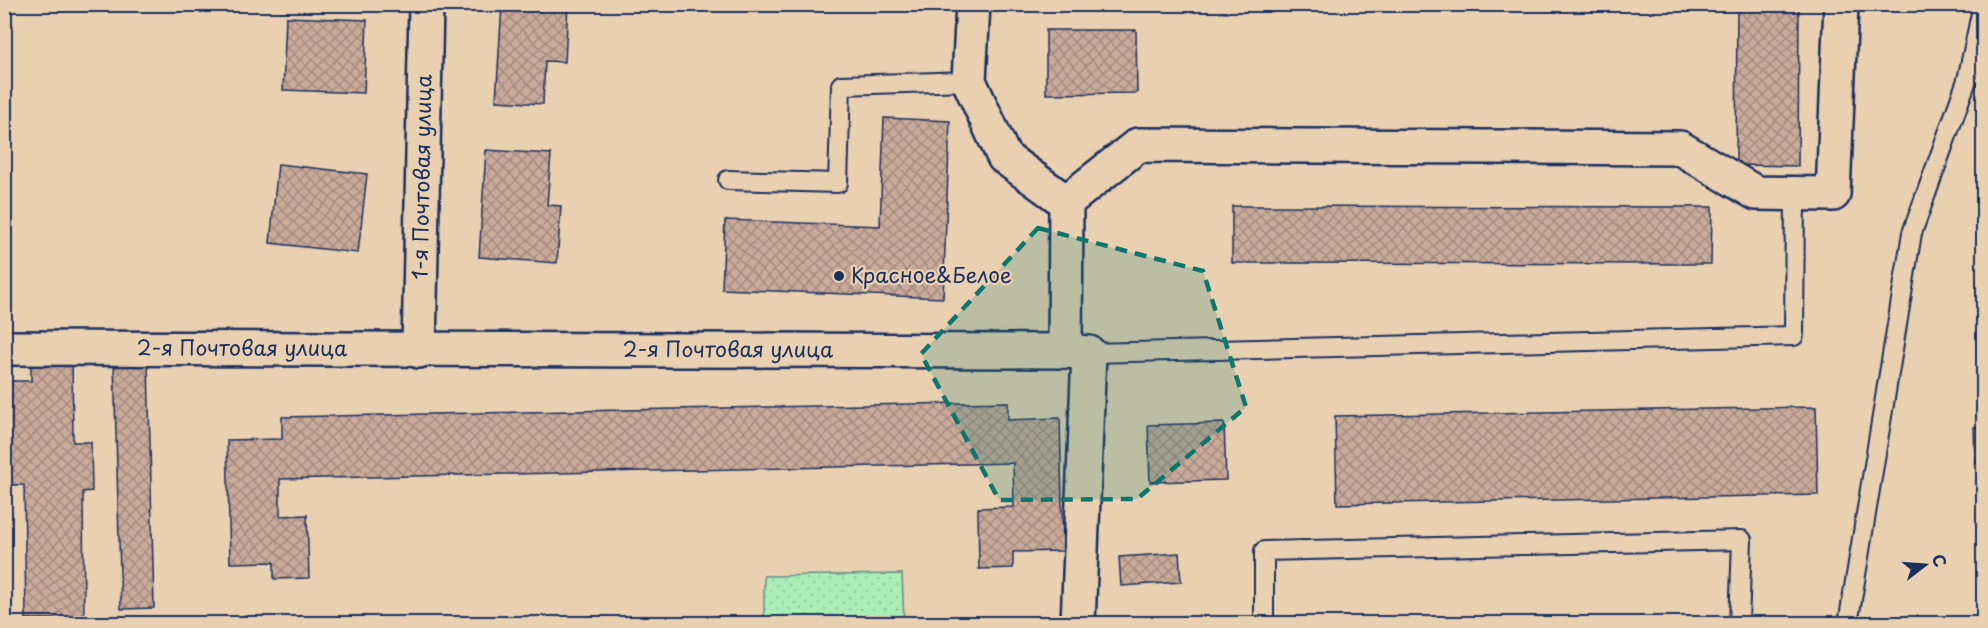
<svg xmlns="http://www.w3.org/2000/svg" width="1988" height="628" viewBox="0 0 1988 628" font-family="'Playpen Sans',sans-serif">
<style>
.grass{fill:url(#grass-dots);stroke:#638e8a;stroke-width:1.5}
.building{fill:url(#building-cross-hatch);stroke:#1b2f5e;stroke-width:1.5}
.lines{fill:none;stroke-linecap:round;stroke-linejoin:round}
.lane-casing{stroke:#1b2f5e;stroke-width:22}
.street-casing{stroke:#1b2f5e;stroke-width:38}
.lane{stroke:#e8d0b1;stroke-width:18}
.street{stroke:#e8d0b1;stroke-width:33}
.marked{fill:#0f766e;fill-opacity:0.2;stroke:#0f766e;stroke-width:4.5;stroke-dasharray:12 8;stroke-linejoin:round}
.poi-dot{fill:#1b2f5e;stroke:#e8d0b1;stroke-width:2}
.labels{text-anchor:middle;stroke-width:4.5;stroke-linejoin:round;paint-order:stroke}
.street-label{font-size:21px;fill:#1b2f5e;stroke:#e8d0b1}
.poi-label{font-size:21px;fill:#1b2f5e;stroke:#e8d0b1;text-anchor:start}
</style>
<defs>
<pattern id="grass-dots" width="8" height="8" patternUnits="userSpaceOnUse" patternTransform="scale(1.5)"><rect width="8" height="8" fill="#abedb7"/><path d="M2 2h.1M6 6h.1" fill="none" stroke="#93cca0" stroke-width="1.8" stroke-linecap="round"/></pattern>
<pattern id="building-cross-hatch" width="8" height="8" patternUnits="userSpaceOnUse" patternTransform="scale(1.5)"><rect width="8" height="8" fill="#caaa99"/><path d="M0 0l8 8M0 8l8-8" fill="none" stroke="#a38b80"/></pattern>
</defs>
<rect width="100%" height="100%" fill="#e8d0b1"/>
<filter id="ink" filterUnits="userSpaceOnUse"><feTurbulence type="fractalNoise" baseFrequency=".0167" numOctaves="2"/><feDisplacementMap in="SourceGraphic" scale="12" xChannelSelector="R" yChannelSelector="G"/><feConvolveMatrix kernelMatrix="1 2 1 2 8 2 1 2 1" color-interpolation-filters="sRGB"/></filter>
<g filter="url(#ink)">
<path class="grass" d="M902,574L904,623H764V576Z"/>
<g class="building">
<path d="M502,4H568L565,62L545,61L543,104L496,101Z"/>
<path d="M1737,4H1799L1798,166L1736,165Z"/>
<path d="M286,17L367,20L364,93L283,90Z"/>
<path d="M1046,30H1136L1137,93L1046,94Z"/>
<path d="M884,118L950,121L943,298L722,289L725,220L880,226Z"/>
<path d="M486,150L551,154L547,205L561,206L557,263L479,257Z"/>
<path d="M278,164L367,174L358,253L270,243Z"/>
<path d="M1232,206L1712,207L1711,264L1232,263Z"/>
<path d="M72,362L73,442H91L92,491L83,492L84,619H26L24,485H4V381H31V363Z"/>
<path d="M148,363L154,608L121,609L114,364Z"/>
<path d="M1008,402V420L1060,418L1063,551L1013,552V568L979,569L978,508L1014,507L1013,463L280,479V516L307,515L309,578L274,579V562L230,563L227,440L282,439V417Z"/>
<path d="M1816,407L1818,495L1337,504L1335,416Z"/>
<path d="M1224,423L1226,480L1150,482L1148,425Z"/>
<path d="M1974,427H1984V463H1975Z"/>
<path d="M1978,519H1984V552H1979Z"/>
<path d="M1179,553L1181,582L1121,586L1119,557Z"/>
<path d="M1043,621V624H995V623Z"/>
</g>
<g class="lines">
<g class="lane-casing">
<g id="lane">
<path d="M1967,80L1983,4"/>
<path d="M728,180L838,183L841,85L969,81"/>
<path d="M1089,353L1794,336L1795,193"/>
<path d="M1264,624V551L1742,540L1739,624"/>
<path d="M1848,624L1912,233L1967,80L1984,66"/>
</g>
</g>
<g class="street-casing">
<g id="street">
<path d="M973,4L969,81L1004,157L1066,202"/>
<path d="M1066,202L1138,145L1680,148L1756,193L1833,194L1841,4"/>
<path id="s1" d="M4,348L1065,351L1066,202"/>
<path id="s2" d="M419,351L426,4"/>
<path d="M1065,351L1089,353L1078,624"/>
</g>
</g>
<use href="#lane" class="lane"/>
<use href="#street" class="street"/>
</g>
</g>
<path class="marked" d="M1038,228L1203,271L1246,407L1137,499L999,500L921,354Z"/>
<circle class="poi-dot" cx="839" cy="276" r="6"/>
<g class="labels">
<g class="street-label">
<text dy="7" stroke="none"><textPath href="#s2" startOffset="174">1-я Почтовая улица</textPath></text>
<text dy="7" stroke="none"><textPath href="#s1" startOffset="238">2-я Почтовая улица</textPath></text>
<text dy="7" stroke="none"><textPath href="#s1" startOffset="724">2-я Почтовая улица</textPath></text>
</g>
<g class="poi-label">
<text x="851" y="283">Красное&amp;Белое</text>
</g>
</g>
<rect width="1988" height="628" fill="none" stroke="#e8d0b1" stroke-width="24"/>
<rect x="12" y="12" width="1964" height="604" fill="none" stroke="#1b2f5e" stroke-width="2" filter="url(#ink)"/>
<g transform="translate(1925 565) rotate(73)" stroke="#e8d0b1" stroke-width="4.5" paint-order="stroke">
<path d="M0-4.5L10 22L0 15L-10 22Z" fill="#1b2f5e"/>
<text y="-9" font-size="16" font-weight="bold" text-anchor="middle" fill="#1b2f5e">С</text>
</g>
</svg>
